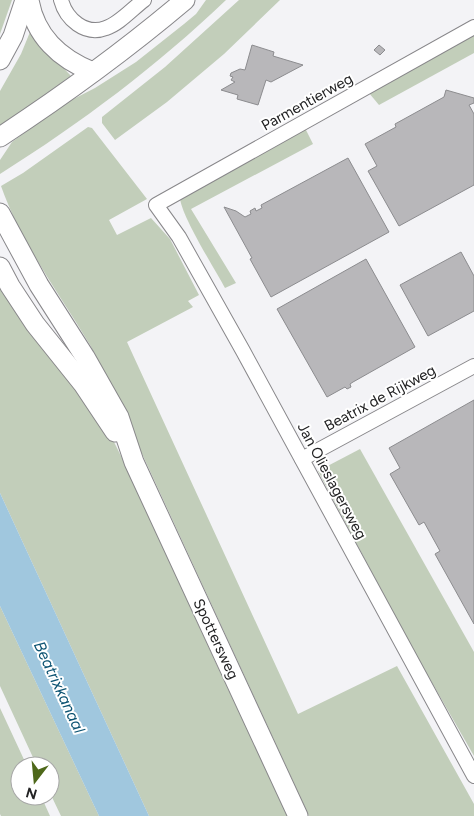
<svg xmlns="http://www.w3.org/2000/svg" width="474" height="816" viewBox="0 0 474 816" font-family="Figtree,sans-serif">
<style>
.green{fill:#c2ceba}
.water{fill:#a0c7de}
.building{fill:#b8b7ba;stroke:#8c8c8f}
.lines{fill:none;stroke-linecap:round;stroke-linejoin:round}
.minor-casing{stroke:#88878a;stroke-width:16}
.secondary-casing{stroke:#88878a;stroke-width:21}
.minor{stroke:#fff;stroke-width:14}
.secondary{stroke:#fff;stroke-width:19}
.labels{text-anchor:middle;stroke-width:4;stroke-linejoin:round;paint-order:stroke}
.street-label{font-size:15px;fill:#232324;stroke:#fff}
.water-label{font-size:16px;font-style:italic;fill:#0c5372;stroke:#fff}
</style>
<rect width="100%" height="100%" fill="#f3f3f6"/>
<g class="green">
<path d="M0,0H12L0,34Z"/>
<path d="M206,0H226C157,66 81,123 0,174V160L12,142L60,106L95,88L136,62L184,24L196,14Z"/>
<path d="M239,0H280L224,54L167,102L115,140L102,123V117L165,67Z"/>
<path d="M30,32L71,76L0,127V91L21,54Z"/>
<path d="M474,34V53L379,105L369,93Z"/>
<path d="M88,127L92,128L147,199L109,220L117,235L151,218L170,239L199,295L188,301L193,307L127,342L298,714L397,666L474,804V816H309L114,393C106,377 99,361 90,345C59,293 21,243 1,186L23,173Z"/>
<path d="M305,128L313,144L191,209L236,283L225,288C216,271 180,214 180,197Z"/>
<path d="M0,276L106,426L123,460L220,672L289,816H149L0,493Z"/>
<path d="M360,449L474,652V756L411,646L318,471Z"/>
<path d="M0,606L99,816H61L50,793V766H37L0,686Z"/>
<path d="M0,708L27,766H20V796H41L50,816H1L0,814Z"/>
</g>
<path class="water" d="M0,493L149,816H99L0,606Z"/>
<g class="building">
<path d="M252,45L274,52L273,56L303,65L271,82L266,80L258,105L237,99L238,95L221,90L235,82L231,80L233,77L230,76L231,73L240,69L245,70Z"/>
<path d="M379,45L385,50L380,55L374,50Z"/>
<path d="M446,90L474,98V103L469,105L474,114V185L399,226L368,171L377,166L365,144L396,127L395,124L444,97Z"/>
<path d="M348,158L389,232L271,297L250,259L252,258L224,207L236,211L245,217L251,214L250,211L255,208L256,211L262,208L261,205Z"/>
<path d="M461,252L474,276V311L428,336L400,285Z"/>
<path d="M366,259L415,347L353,382L350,384L351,387L347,389L345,387L327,397L277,309Z"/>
<path d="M474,400V624L435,554L440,551L424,522L419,525L390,474L400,468L389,448Z"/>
</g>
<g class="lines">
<g class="minor-casing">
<g id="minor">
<path d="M61,0C66,19 85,36 106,28C119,24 132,9 144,0"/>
<path d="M474,27L156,205L179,237L243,351L474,776"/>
<path d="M302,459L474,366"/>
</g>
</g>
<g class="secondary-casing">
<g id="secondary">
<path d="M29,0C35,36 60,59 93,72"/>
<path d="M0,60L13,36L25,0"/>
<path d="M0,137C64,95 127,49 185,0"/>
<path d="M0,213L39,285L85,357L111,403L119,417L134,462L298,816"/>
<path d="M0,267L10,286L35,324L83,384L115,432"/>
</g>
</g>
<use href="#minor" class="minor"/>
<use href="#secondary" class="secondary"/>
</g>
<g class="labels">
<g class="street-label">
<text transform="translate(307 102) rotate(-29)" y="5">Parmentierweg</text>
<text transform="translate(380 398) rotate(-28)" y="5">Beatrix de Rijkweg</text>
<text transform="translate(332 481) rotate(62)" y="5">Jan Olieslagersweg</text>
<text transform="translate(216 639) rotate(65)" y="5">Spottersweg</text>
</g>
<g class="water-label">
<text transform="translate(60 687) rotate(65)" y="6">Beatrixkanaal</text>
</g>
</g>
<g transform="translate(35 781) rotate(196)"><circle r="24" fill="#ffffff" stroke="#a7a7a7"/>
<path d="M0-4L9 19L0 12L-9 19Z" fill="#4e681a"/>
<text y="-8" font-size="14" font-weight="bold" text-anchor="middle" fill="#232324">N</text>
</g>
</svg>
